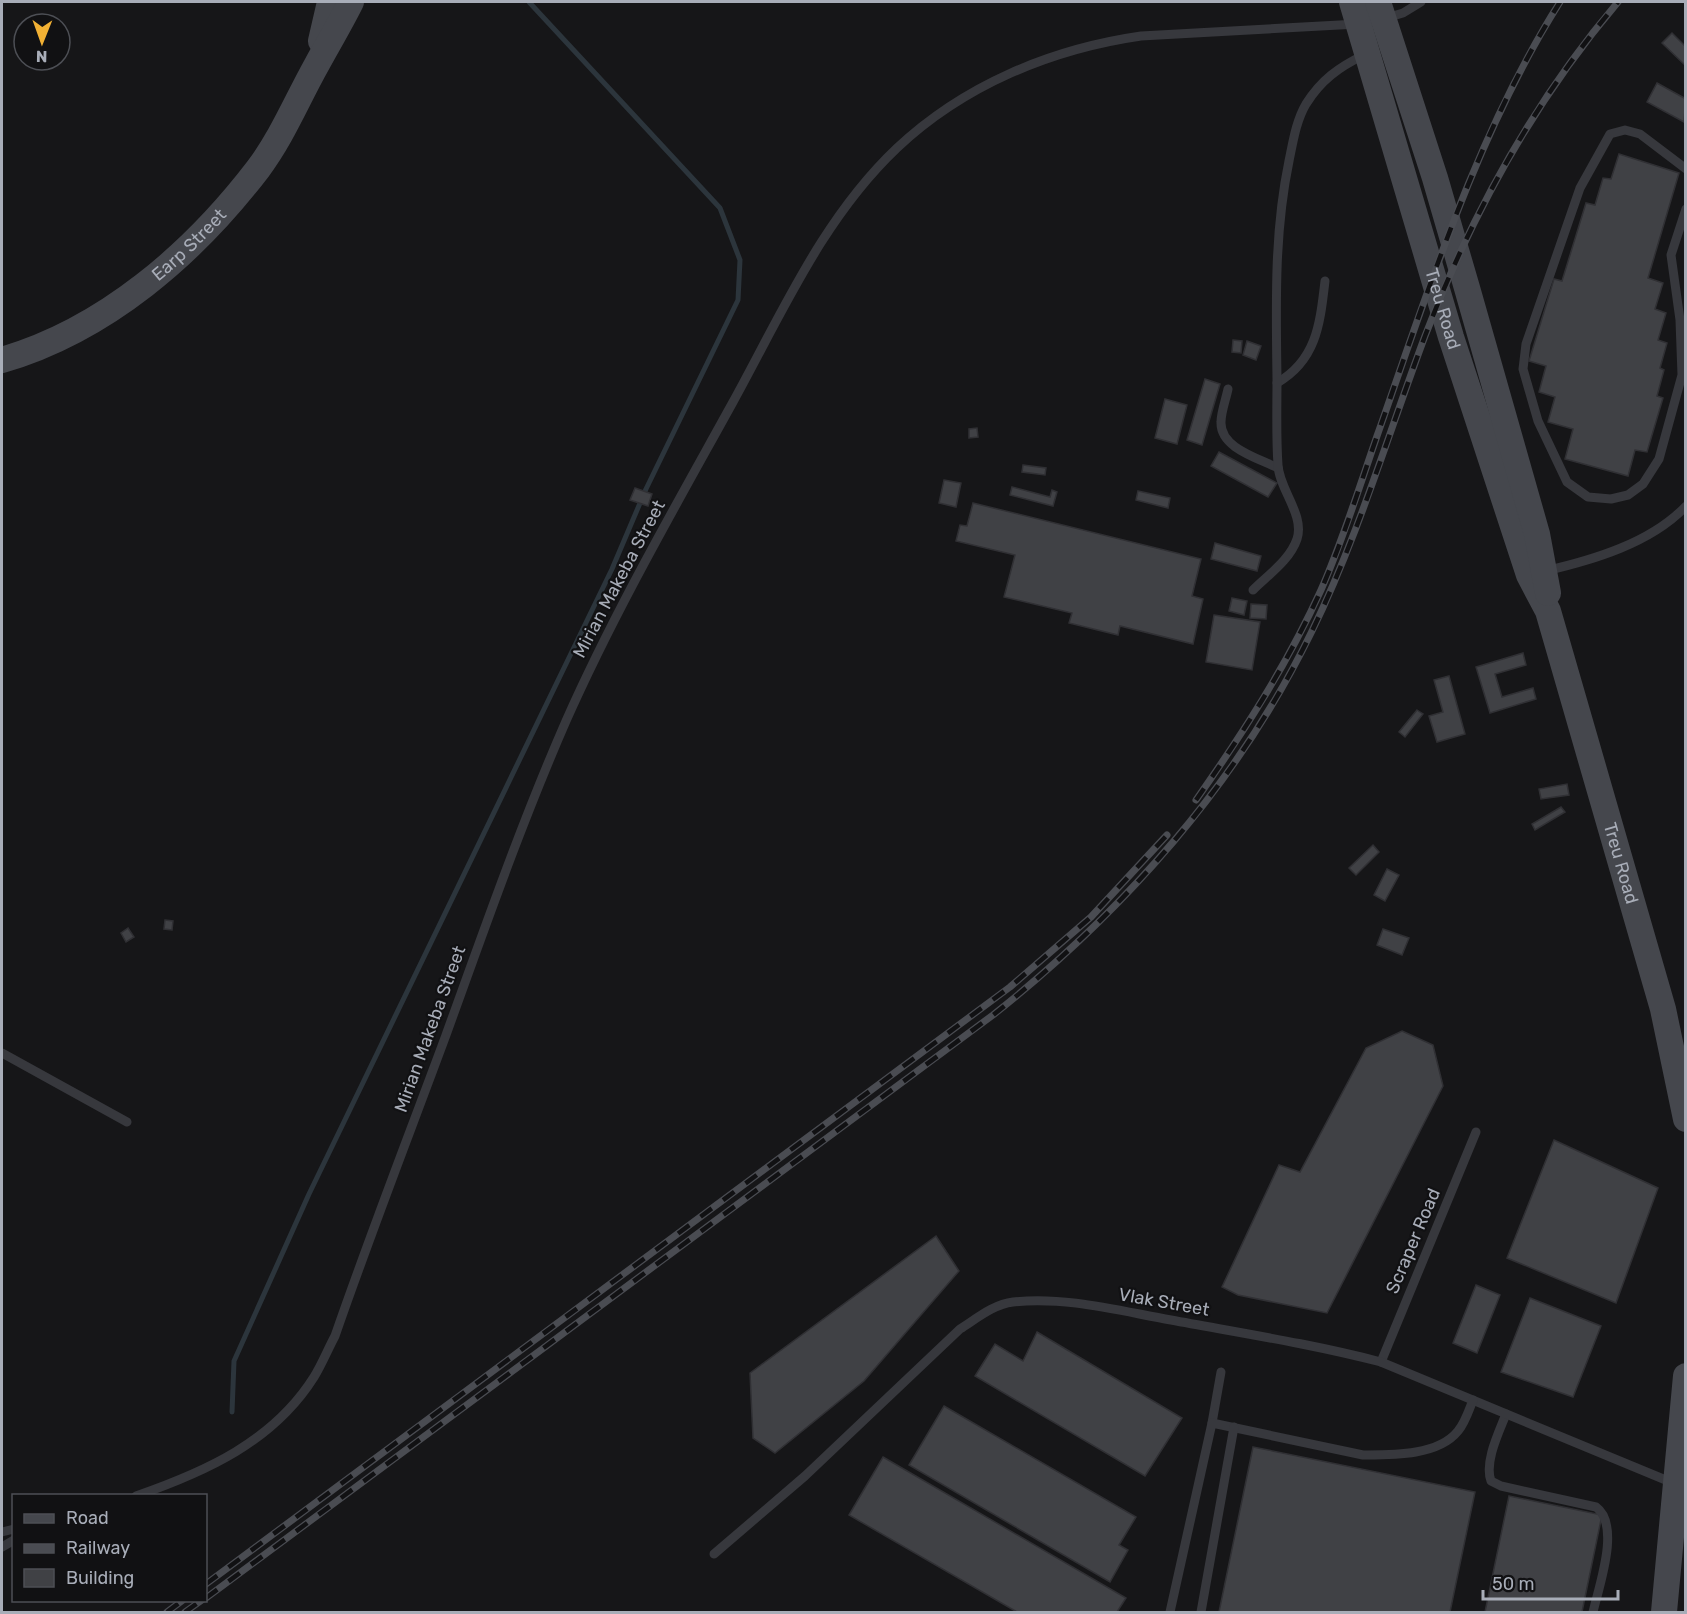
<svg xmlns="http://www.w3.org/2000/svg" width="1687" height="1614" viewBox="0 0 1687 1614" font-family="Rubik,sans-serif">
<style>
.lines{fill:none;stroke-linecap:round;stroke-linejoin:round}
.stream{stroke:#2c353c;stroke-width:5}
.building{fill:#404145;stroke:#303034;stroke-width:1.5}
.lane{stroke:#37383d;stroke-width:9}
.secondary{stroke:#45474d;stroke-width:26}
.rail-casing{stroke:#4a4c52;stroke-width:7}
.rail{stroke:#111113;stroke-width:4.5;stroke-dasharray:14;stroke-linecap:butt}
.labels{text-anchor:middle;stroke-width:4.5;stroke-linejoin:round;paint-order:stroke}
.street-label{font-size:18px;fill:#a8adb8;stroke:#111113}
</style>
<rect width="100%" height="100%" fill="#161618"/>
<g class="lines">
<path class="stream" d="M232,1412L234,1361L309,1194L612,569L646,489L738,300L740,260L720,208L529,2"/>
</g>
<g class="building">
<path d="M1672,33L1686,47V66L1662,43Z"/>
<path d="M1657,83L1686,99L1684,122L1647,102Z"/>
<path d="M1619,154L1679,173L1648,278L1663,283L1655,309L1666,313L1658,340L1667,343L1660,368L1664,370L1657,396L1663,398L1647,452L1635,450L1628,476L1565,459L1573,429L1548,422L1555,397L1539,392L1546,366L1529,361L1554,279L1562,281L1586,203L1595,205L1603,178L1611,179Z"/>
<path d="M1233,340L1242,341L1241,353L1232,352Z"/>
<path d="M1247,341L1261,346L1256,360L1243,355Z"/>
<path d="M1205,379L1220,384L1202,445L1187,440Z"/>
<path d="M1165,399L1187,405L1177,444L1155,438Z"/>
<path d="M977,428L978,437L969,438V429Z"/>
<path d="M1219,452L1277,483L1268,497L1211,466Z"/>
<path d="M1023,465L1046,468L1045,475L1022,472Z"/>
<path d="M944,480L961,483L956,507L939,503Z"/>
<path d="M1012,487L1050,497L1052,490L1057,492L1053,506L1010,495Z"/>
<path d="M635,488L652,494L648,506L630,500Z"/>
<path d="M1138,491L1170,498L1168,508L1136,500Z"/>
<path d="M973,503L1201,559L1192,596L1203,599L1193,644L1120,626L1118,635L1069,623L1072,613L1004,597L1015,555L956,541L960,525L967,526Z"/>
<path d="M1215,543L1261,556L1257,571L1211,559Z"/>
<path d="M1232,598L1247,601L1244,615L1229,611Z"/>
<path d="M1251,604L1267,605L1266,619L1250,618Z"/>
<path d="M1214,615L1260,622L1252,670L1206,662Z"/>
<path d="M1523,653L1526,665L1495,674L1502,697L1533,688L1536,699L1490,713L1476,667Z"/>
<path d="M1449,676L1465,734L1437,742L1429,716L1443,712L1434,680Z"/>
<path d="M1417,710L1423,714L1405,737L1399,732Z"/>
<path d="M1567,784L1569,795L1541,799L1539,789Z"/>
<path d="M1561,807L1565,812L1535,830L1532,824Z"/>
<path d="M1373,845L1379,852L1356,875L1349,868Z"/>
<path d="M1387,869L1399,875L1385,901L1374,895Z"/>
<path d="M165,920L173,921L172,930L164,929Z"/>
<path d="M128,928L134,937L126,942L121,933Z"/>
<path d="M1383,929L1409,938L1402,955L1377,945Z"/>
<path d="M1402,1031L1433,1045L1443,1086L1327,1313L1238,1295L1222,1287L1279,1165L1300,1172L1366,1048Z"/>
<path d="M1554,1140L1658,1188L1616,1303L1507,1258Z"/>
<path d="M936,1236L959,1271L864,1381L775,1453L753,1438L750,1373Z"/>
<path d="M1476,1285L1500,1295L1477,1353L1453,1343Z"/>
<path d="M1530,1298L1601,1326L1573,1397L1501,1372Z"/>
<path d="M1037,1332L1182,1418L1145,1476L975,1376L995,1344L1023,1361Z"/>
<path d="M944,1406L1136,1517L1119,1545L1128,1550L1110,1582L909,1465Z"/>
<path d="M1253,1447L1475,1492L1450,1612H1219Z"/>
<path d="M883,1457L1126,1598L1117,1612H1017L849,1515Z"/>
<path d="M1509,1496L1602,1515L1582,1612H1485Z"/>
</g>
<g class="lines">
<g class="lane">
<path d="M1386,18L1403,13L1421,2"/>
<path d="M1686,169L1640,134L1625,130L1610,134L1580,188L1526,344L1523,369L1538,421L1567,482L1588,497L1611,499L1628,495L1643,484L1659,459L1682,375L1680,320L1671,255L1686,209"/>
<path d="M1277,383C1317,360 1320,323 1325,281"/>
<path d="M1228,389C1226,399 1221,412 1221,422C1220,448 1258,458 1278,468"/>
<path d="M1545,571C1593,560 1651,543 1686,506"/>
<path d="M1253,590C1268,575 1290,560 1297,539C1305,515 1279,489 1278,465C1276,437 1277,407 1277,379C1276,305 1274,233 1289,161C1293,142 1296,121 1306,104C1321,80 1339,67 1364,55"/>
<path d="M2,1053L127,1122"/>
<path d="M1381,1362L1476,1132"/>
<path d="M1506,1414C1499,1432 1484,1462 1491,1481L1501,1486L1596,1507C1621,1525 1599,1586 1593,1612"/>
<path d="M1212,1423L1221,1372"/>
<path d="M136,1496C205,1472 273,1442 314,1377C322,1364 328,1349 335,1336C370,1235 409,1135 446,1035C484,930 521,824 566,721C615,611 675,507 733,402C782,313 823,218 897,148C964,85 1051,49 1141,36L1358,24"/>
<path d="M2,1532L14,1529"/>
<path d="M2,1547L14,1540"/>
<path d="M714,1554L805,1476L960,1329C976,1319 994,1304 1013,1302C1065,1296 1120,1311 1171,1320C1241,1333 1312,1344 1381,1362L1673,1483"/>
<path d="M1170,1612L1212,1423L1363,1455C1392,1455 1438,1456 1458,1431C1465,1423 1469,1410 1473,1400"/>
<path d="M1201,1612L1234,1427"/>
</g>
<g class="secondary">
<path id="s1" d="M1352,2L1451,337L1529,575L1548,611L1663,1009L1686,1119"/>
<path d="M1378,2L1435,178L1467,288L1537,534L1548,593"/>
<path d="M321,41L330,2"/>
<path id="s2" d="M2,360C105,330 193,254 258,169C282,137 297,100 316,66C328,44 340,24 351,2"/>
<path d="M1664,1612L1686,1376"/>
</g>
<g class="rail-casing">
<g id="rail">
<path d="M1196,800C1243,733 1287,665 1321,590C1343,540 1359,488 1377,436C1429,289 1476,135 1560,2"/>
<path d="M206,1584L1010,987L1091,917L1167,835"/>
<path d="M206,1598L993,1015C1124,911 1239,782 1312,631C1358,536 1388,435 1425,336C1471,215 1534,101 1618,2"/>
<path d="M167,1612L183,1600"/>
<path d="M185,1612L202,1600"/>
</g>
</g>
<use href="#rail" class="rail"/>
</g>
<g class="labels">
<g class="street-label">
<text dy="6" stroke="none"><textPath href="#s2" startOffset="222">Earp Street</textPath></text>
<text dy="6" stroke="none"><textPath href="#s1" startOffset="320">Treu Road</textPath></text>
<text transform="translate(619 579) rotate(-62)" y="6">Mirian Makeba Street</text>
<text dy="6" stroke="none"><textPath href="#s1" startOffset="903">Treu Road</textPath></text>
<text transform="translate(430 1029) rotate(-70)" y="6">Mirian Makeba Street</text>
<text transform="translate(1413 1241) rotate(-67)" y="6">Scraper Road</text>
<text transform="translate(1164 1302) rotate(10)" y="6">Vlak Street</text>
</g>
</g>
<rect width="1687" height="1614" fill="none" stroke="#a8adb8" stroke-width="6"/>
<rect x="12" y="1494" width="195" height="108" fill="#111113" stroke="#4d4f55" stroke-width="1.5"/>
<rect x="24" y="1514" width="30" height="9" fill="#45474d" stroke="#4d4f55" stroke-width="1.5"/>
<text x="66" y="1524" font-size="18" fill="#a8adb8">Road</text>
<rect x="24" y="1544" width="30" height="9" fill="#4a4c52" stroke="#4d4f55" stroke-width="1.5"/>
<text x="66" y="1554" font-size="18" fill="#a8adb8">Railway</text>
<rect x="24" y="1569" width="30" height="18" fill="#404145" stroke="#4d4f55" stroke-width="1.5"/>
<text x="66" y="1584" font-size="18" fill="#a8adb8">Building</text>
<g transform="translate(42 42) rotate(181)"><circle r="28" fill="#111113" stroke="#4d4f55" stroke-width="1.5"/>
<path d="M0-4.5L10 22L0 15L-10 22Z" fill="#f2b134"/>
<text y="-9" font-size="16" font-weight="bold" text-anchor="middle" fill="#a8adb8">N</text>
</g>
<path d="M1483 1590v9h135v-9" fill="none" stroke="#a8adb8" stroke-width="3"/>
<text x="1492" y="1590" font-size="18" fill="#a8adb8" stroke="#111113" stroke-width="4.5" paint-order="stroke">50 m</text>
</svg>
